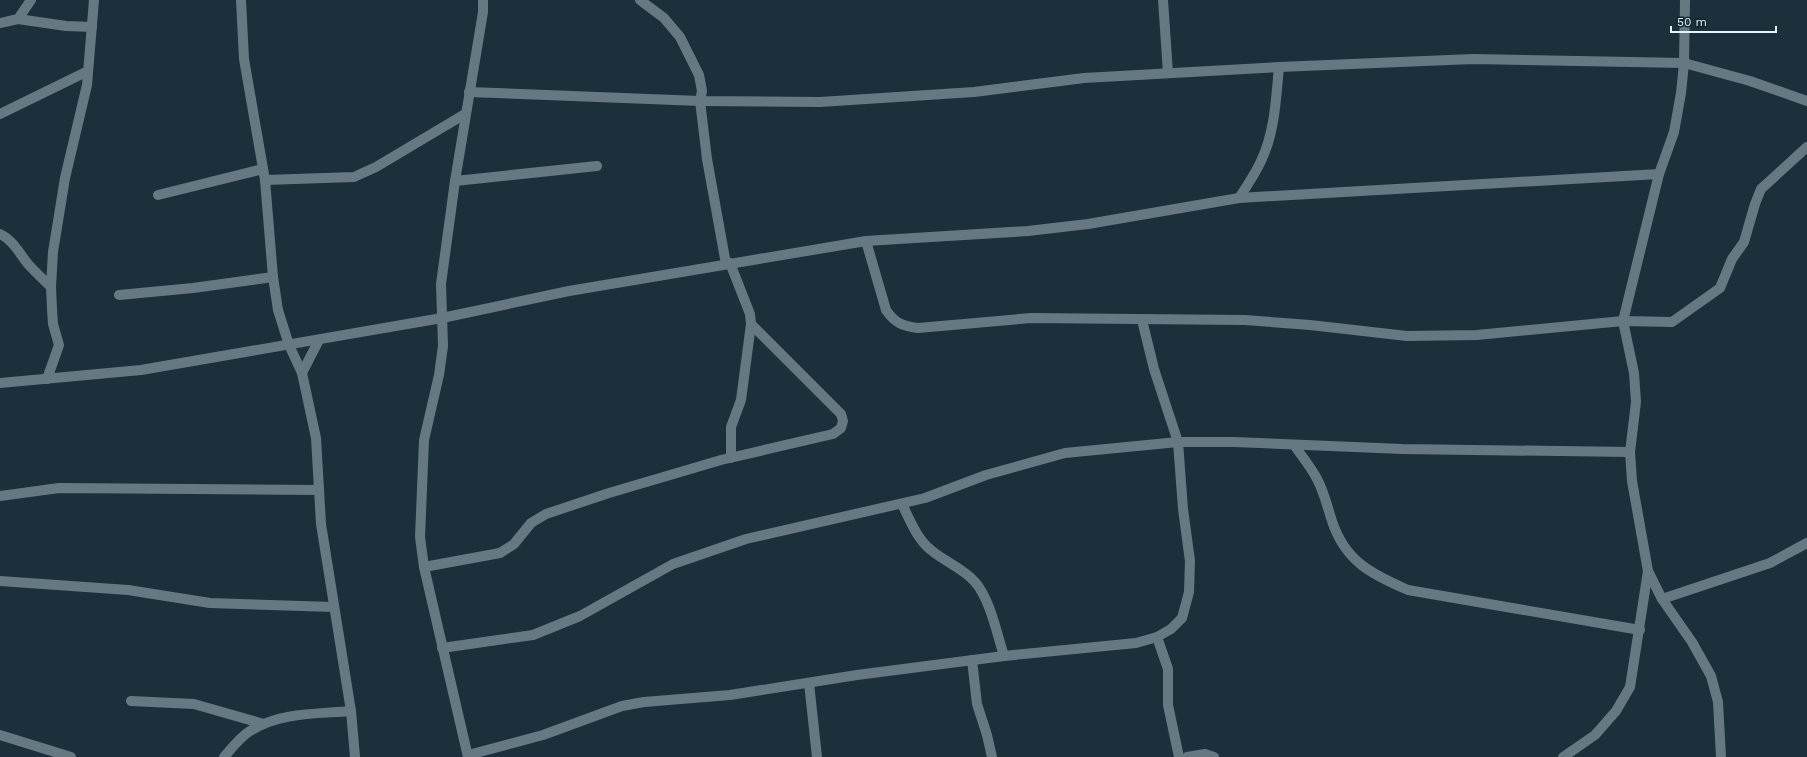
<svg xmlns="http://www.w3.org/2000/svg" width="1807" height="757" viewBox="0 0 1807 757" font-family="'Work Sans',sans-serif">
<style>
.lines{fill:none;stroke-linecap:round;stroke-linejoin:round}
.minor{stroke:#667983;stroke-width:10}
</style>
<rect width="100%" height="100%" fill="#1b303a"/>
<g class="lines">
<g class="minor">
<path d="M241,0L244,59L265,180L273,277L278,310L289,345L302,373L316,438L321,524L351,711L355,757"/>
<path d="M640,0L664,18L680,37L699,75L702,91L700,101L707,159L726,264"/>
<path d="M1163,0L1168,73"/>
<path d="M1685,0L1684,63L1681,93L1674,132L1659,174L1623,321L1634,373L1636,402L1630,452L1632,481L1648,571L1662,599L1692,642L1711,676L1718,702L1721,757"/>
<path d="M18,19L31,0"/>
<path d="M0,23L18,19L66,26L92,27"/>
<path d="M469,92L700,101L820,102L974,92L1084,78L1279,67L1473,59L1684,63L1750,81L1807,101"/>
<path d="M0,114L88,71"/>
<path d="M265,180L354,177L376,167L465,114"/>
<path d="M455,181L597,166"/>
<path d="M158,195L263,169"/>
<path d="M1239,198C1247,186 1255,174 1261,161C1275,132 1276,98 1279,67"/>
<path d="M0,234C13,240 19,253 28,264C35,272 43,279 51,287"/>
<path d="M866,241L886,310C895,323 902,326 918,328L1031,318L1245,320L1310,325L1407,336L1477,335L1623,321L1672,322L1720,288L1732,259L1744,242L1755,204L1761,189L1807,147"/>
<path d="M730,263L750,314L751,324L741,400L731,427V458"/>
<path d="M119,295L193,288L273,277"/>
<path d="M302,373L319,340"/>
<path d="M47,379L59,345L53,324L52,309L51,287L53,252L65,178L87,85L94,0"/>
<path d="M0,383L141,370L442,318L569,291L866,241L1028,231L1088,224L1239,198L1659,174"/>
<path d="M1294,445C1301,455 1310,466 1316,477C1324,491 1327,506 1332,521C1345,561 1371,574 1408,590L1640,630"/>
<path d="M0,496L59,488L319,490"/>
<path d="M902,504C910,520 917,539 931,550C945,562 963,568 975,582C990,599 997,634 1004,656"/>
<path d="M424,567L500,553L514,544L531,523L546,514L609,493L721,460L833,434L841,428L843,421L841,414L751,324"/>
<path d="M0,581L128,590L210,603L334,607"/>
<path d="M1662,599L1770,563L1807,543"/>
<path d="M1157,637L1168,669V705L1179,757"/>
<path d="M442,648L533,635L580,616L673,564L746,539L925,498L986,475L1065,453L1178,442H1234L1402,449L1630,452"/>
<path d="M972,660L977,704L987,735L992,757"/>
<path d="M809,683L817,757"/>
<path d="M131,701L194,704L264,724"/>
<path d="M0,735L71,757"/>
<path d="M468,755L543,735L622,706L644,702L730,695L857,675L1004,656L1136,643L1157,637L1171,629L1182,618L1189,592L1190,561L1183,509L1178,442L1154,369L1142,320"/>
<path d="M224,757C232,748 240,737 250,731C280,712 317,714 351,711"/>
<path d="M468,757L424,567L420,537L424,440L439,375L443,346L441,284L455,181L483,12V0"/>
<path d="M1187,757L1205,754L1214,757"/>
<path d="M1563,757L1595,735L1616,711L1630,687L1648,571"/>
</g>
</g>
<path d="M1671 26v6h105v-6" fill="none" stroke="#e6f3f9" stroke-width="2"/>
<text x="1677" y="26" font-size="12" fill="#e6f3f9" stroke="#11262f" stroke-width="3" paint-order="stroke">50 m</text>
</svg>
